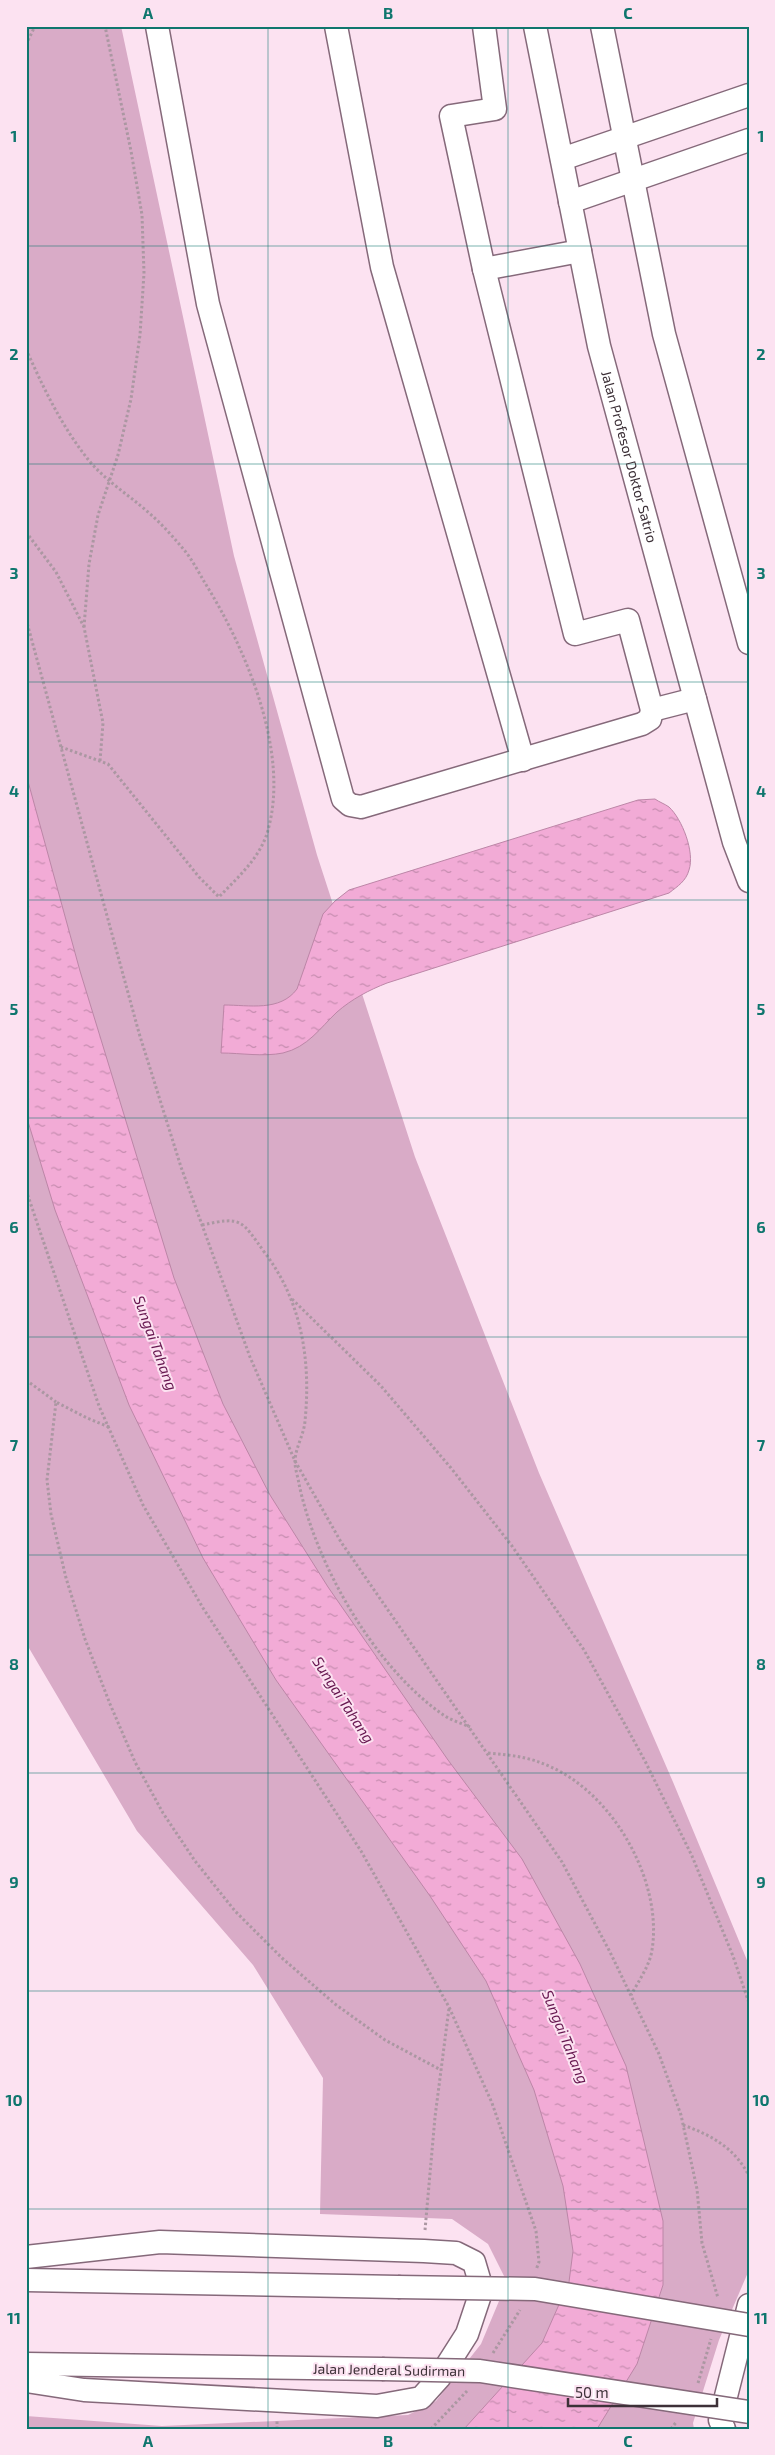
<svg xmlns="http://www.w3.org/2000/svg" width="775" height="2455" viewBox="0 0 775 2455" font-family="'Exo 2',sans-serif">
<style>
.green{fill:#d9abc7}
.water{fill:url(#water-ripples);stroke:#bc86a7}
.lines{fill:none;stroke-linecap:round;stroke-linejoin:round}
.minor-casing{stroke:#85697a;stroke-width:25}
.path{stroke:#ab97a2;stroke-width:3;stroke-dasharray:2.5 2.5;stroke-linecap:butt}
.minor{stroke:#fff;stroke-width:22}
.minor-bridge-casing{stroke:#85697a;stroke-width:25;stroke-linecap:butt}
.minor-bridge{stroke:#fff;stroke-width:22}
.grid{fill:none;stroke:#0f766e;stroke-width:1;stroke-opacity:0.55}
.labels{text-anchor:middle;stroke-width:4;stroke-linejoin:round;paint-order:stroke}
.street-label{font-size:14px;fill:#3d3138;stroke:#fce2f1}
.water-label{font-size:15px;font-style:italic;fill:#66164f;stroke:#fce2f1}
.neatline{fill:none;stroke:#0f766e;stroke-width:2}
.grid-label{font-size:16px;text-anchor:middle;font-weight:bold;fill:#0f766e}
</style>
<defs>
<pattern id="water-ripples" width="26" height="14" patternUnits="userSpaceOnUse" patternTransform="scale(1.25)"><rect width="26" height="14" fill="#f2abd6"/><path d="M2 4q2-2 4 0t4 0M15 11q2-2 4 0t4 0" fill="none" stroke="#c58caf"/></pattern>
</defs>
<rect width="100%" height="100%" fill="#fce2f1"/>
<path class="green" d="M26,26H121L234,556L317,855L415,1157L539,1473L673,1782L749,1965V2270L719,2340L693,2423L694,2429H26V2416L162,2426L408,2415L436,2401L481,2344L507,2282L488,2244L452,2219L320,2214L323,2078L253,1965L137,1831L26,1643Z"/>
<g class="water">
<path d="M26,774L80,971L174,1278L223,1404L270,1495L328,1587L448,1760L522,1859L580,1964L626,2066L663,2221V2285L637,2364L597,2429H464L542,2343L569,2282L573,2251L563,2186L534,2090L486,1981L430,1896L276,1680L203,1558L129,1405L55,1210L26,1115Z"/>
<path d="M655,799C659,802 665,804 669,807C682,819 695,852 689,870C686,881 678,886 669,893L387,983C369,990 352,999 337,1012C320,1028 308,1047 283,1053C263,1057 241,1053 221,1053L224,1005C249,1005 280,1012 297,989L323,914L335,901L349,890L638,800Z"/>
</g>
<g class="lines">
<g class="minor-casing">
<g id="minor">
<path d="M157,26L208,304L343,799L350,805L361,807L642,724L650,719L652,710L628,620L575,634L484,269L451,116L495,109L484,26"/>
<path d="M336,26L382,267L523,760"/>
<path id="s1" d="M535,26L599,346L734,842L749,881"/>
<path d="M602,26L664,334L749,643"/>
<path d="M562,159L749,95"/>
<path d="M570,202L749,140"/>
<path d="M484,269L580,251"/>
<path d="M652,710L695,699"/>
<path d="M26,2257L160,2242L424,2251L456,2253L474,2262L482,2289L467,2334L439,2378L421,2398L377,2406L84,2390L26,2381"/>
<path d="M26,2280L398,2287"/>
<path d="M26,2364L382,2369"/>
<path d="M724,2429L720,2420L749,2305"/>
</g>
</g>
<g class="path">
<path d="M26,45L35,26"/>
<path d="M26,349C43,387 61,425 87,458C104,480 128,494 149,513C162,524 174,538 185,551C193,561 199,573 205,583C246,649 290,752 268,830C261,857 238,877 219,897L199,877L108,764L61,747"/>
<path d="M26,532L56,572L84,627L103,723L100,761"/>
<path d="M26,619L139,1033L181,1167L250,1357L295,1461L341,1542L562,1862L610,1952L659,2054L681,2115L697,2189L702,2243L718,2298"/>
<path d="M84,627L89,564L98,515L118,455L131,399L140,335L144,273L142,215L131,151L105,26"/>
<path d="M26,1190L99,1406L143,1505L203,1608L361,1851L449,2007L492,2103L536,2231L539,2262L536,2270"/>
<path d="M202,1225C243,1216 241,1220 265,1253C302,1302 311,1361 305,1421C304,1435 295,1448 295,1462C295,1469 298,1477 299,1484C316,1565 374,1666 442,1714C450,1720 461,1723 470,1727"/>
<path d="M292,1299L381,1386L451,1468L512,1546L584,1650L645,1761L692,1856L733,1956L749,2003"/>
<path d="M26,1380L56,1402"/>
<path d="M109,1427L87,1418L56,1402L47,1480L51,1514L66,1578L85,1639L110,1704L135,1762L163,1813L195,1861L235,1911L282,1958L335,2004L385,2040L441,2070"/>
<path d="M488,1753C511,1755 530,1757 551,1767C614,1795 663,1882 652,1950C650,1965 638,1982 631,1995"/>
<path d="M683,2125C711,2135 735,2148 749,2176"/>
<path d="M425,2230L435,2117L449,2008"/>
<path d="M493,2353L520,2310"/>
<path d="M698,2383L711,2339"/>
<path d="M277,2429V2419"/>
<path d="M431,2429L467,2391"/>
<path d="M671,2429L677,2421"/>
</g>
<use href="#minor" class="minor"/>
<g class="minor-bridge-casing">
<g id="minor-bridge">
<path d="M398,2287L535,2289L749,2325"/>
<path d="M382,2369L480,2371L749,2412"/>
</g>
</g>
<use href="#minor-bridge" class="minor-bridge"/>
</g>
<path class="grid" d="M268,26V2429M508,26V2429M26,246H749M26,464H749M26,682H749M26,900H749M26,1118H749M26,1337H749M26,1555H749M26,1773H749M26,1991H749M26,2209H749"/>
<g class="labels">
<g class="street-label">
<text dy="5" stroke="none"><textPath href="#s1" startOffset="441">Jalan Profesor Doktor Satrio</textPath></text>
<text transform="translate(389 2370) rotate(1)" y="5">Jalan Jenderal Sudirman</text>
</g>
<g class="water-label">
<text transform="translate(155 1343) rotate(70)" y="5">Sungai Tahang</text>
<text transform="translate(343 1700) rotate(57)" y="5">Sungai Tahang</text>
<text transform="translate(565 2037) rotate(68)" y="5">Sungai Tahang</text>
</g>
</g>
<rect width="775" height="2455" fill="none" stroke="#fce2f1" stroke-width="55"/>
<path d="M568 2398v8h149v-8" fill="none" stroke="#3d3138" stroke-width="2.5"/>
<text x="575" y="2398" font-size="15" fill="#3d3138" stroke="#fce2f1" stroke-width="4" paint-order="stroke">50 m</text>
<rect x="28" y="28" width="720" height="2400" class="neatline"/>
<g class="grid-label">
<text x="148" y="19">A</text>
<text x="388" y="19">B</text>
<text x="628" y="19">C</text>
<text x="14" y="142">1</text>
<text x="761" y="142">1</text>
<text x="14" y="360">2</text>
<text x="761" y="360">2</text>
<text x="14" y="579">3</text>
<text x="761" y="579">3</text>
<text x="14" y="797">4</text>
<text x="761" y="797">4</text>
<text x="14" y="1015">5</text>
<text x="761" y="1015">5</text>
<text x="14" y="1233">6</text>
<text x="761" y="1233">6</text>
<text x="14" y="1451">7</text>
<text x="761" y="1451">7</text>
<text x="14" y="1670">8</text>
<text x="761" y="1670">8</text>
<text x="14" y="1888">9</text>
<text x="761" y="1888">9</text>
<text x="14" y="2106">10</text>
<text x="761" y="2106">10</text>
<text x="14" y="2324">11</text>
<text x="761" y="2324">11</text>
<text x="148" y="2447">A</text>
<text x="388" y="2447">B</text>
<text x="628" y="2447">C</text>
</g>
</svg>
